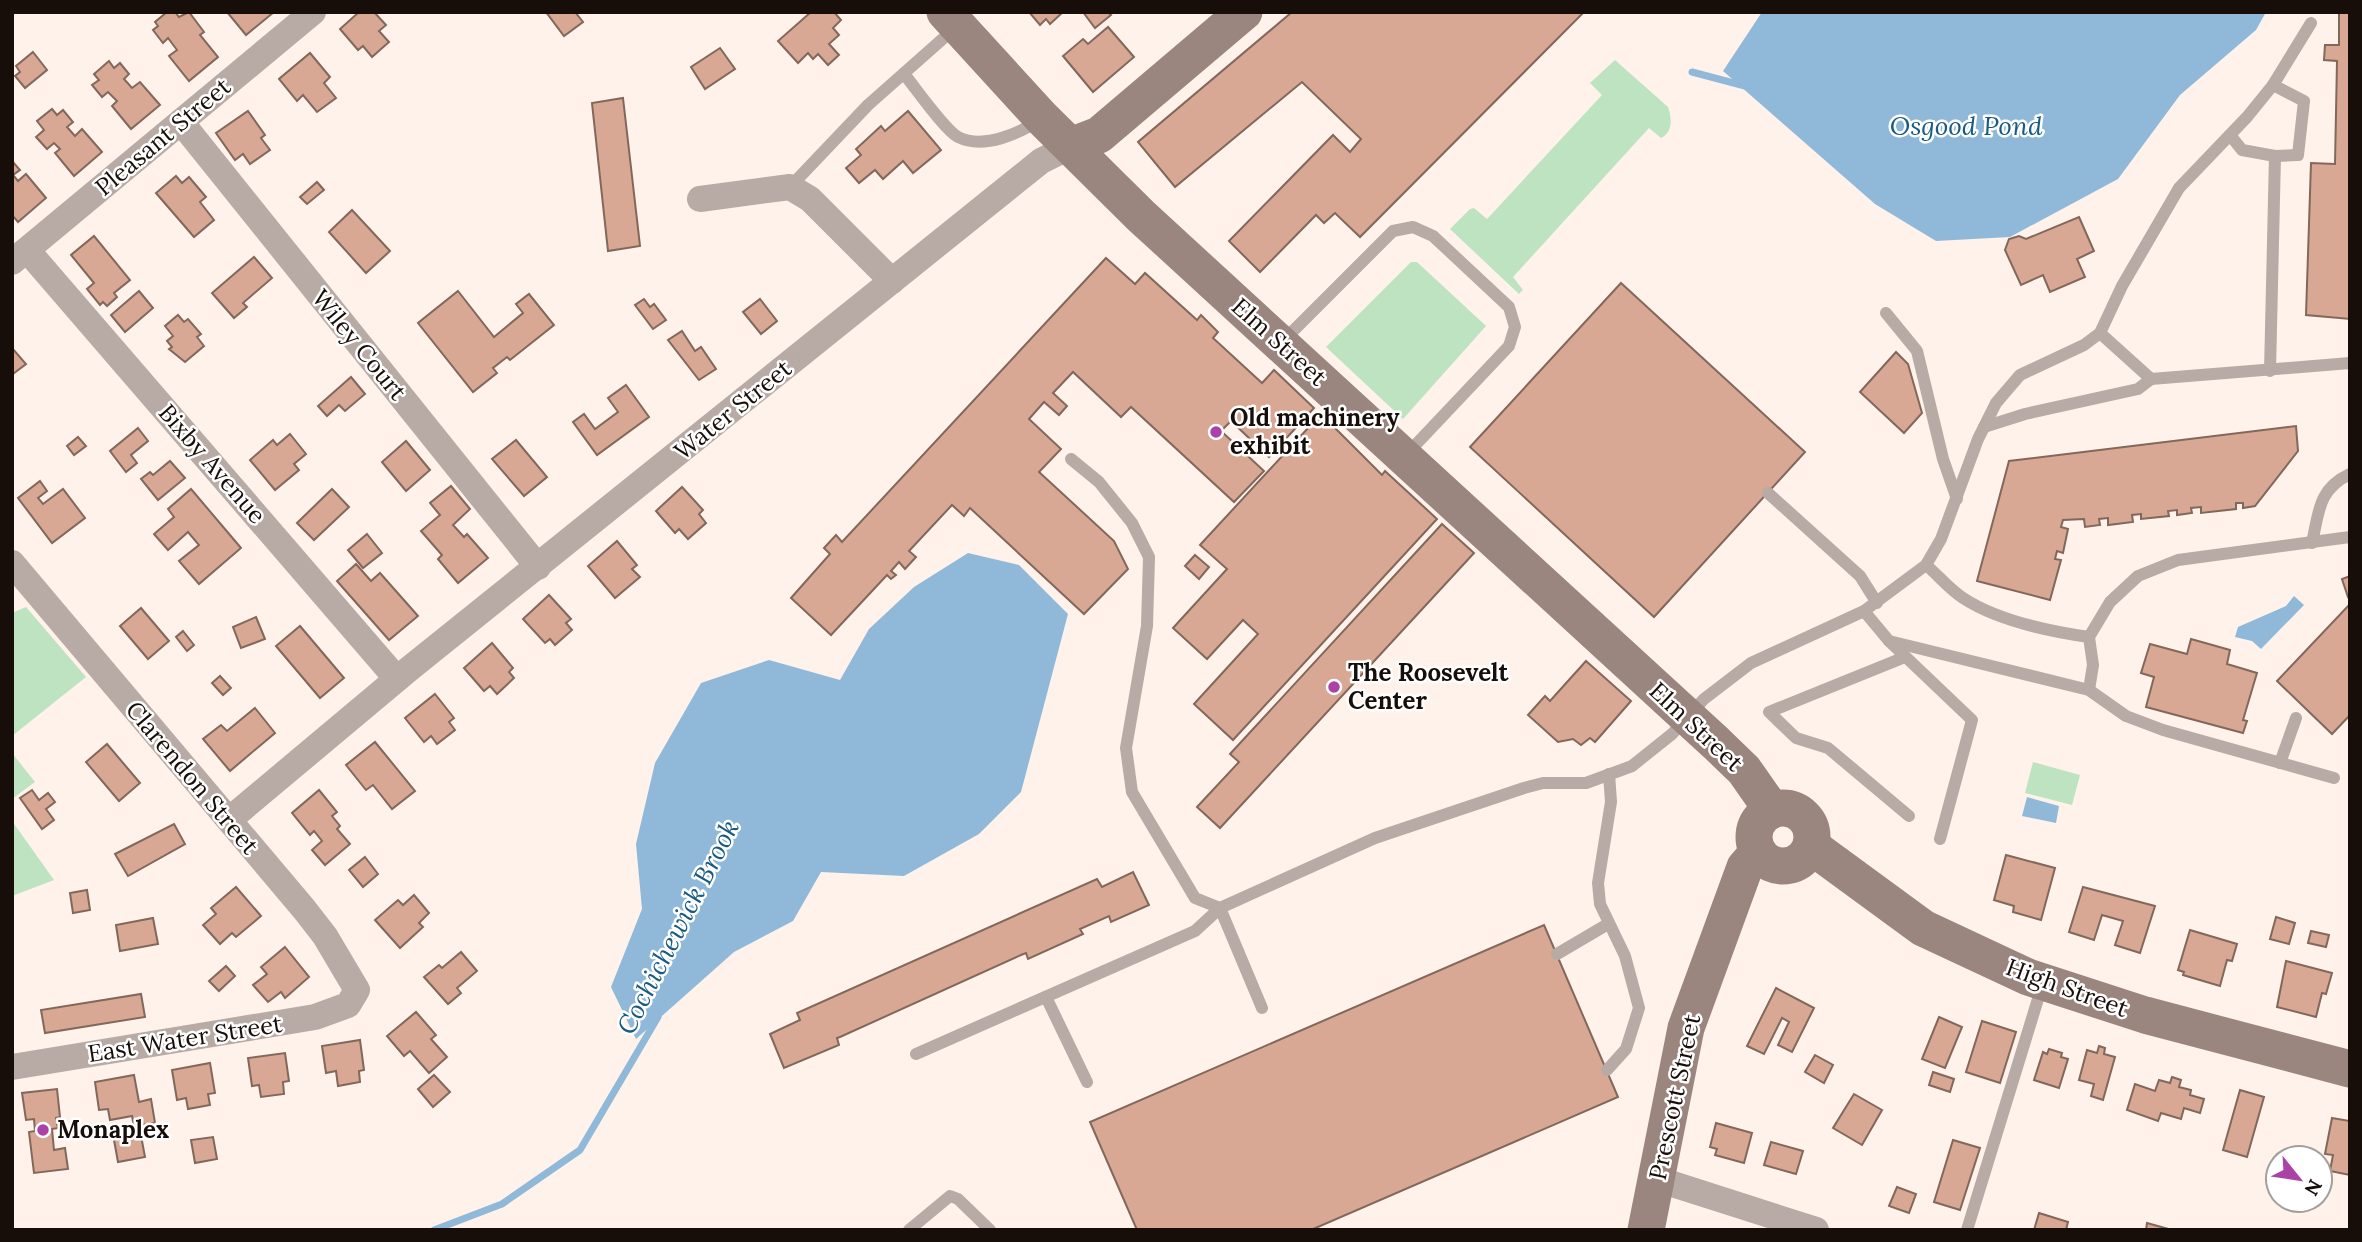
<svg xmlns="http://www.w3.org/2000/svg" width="2362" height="1242" viewBox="0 0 2362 1242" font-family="Lora,serif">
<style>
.green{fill:#bee3c0}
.water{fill:#90b9d9}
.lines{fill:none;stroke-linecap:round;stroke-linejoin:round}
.stream{stroke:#90b9d9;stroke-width:7}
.building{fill:#d8a894;stroke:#82675b;stroke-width:2}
.lane{stroke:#b8aaa5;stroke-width:12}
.street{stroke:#b8aaa5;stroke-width:26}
.secondary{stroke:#9a857f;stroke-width:37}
.poi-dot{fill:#ab43a6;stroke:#fff;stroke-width:2.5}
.labels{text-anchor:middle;stroke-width:5;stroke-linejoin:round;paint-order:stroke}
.street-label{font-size:24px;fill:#180e09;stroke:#fff}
.poi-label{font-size:24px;font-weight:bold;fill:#180e09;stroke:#fff;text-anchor:start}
.water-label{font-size:26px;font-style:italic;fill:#185a83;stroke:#fff}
</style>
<rect width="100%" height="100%" fill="#fef2eb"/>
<g class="green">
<path d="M1615,60L1668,107C1672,119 1673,132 1661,138L1649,128L1513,277L1523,290L1519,294L1450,229L1470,209L1474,208L1487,219L1602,95L1590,83Z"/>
<path d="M1411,262H1417L1486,326L1403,419L1326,347Z"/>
<path d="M26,607L86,677L12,736V613Z"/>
<path d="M12,753L35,782L12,799Z"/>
<path d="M2033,762L2080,775L2072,805L2025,793Z"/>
<path d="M12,821L54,880L12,896Z"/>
</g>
<g class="water">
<path d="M1762,12H2266L2256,30L2180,95L2118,179L2010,237L1936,241L1875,204L1723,71Z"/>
<path d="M968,553L1019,565L1068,614L1021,792L979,834L904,876L821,872L793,921L734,952L636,1039L611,987L642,909L636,844L655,763L701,683L769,660L840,680L869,629L914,587Z"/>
<path d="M2294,596L2304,605L2261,649L2252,641L2235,637L2238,627L2286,606Z"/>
<path d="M2027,797L2059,806L2056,823L2022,816Z"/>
</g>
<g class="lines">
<g class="stream">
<path d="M1692,72L1745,86"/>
<path d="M434,1230L502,1204L580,1150L658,1017"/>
</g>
</g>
<g class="building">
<path d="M167,12H175L179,17L189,12L204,32L200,35L218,57L189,81L169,56L177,50L168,38L163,43L153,30L158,26L155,22Z"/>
<path d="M227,12H274L246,35Z"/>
<path d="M359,12H374L386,25L379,31L389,42L372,57L363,46L358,50L340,29Z"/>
<path d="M546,12H575L583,22L564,36Z"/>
<path d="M811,12H834L841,20L833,28L839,35L829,44L839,55L828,65L818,54L813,59L808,53L798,63L778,41Z"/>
<path d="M1029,12H1063L1050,24L1046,19L1040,25Z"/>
<path d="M1083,12H1108L1111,15L1095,28Z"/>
<path d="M1292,12H1584L1360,237L1335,213L1324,223L1316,215L1260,272L1229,241L1333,135L1350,152L1361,139L1302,82L1175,187L1138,142Z"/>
<path d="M2339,12H2350V319L2306,315L2311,163L2335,164L2337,61L2324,60L2325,45H2339Z"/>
<path d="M1108,27L1134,57L1093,92L1063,56L1083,39L1088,44Z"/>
<path d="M720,48L735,69L705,89L691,67Z"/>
<path d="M33,52L47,70L25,88L15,76L20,72L16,66Z"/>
<path d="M310,53L330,77L324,83L336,98L317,112L303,95L297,101L279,79Z"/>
<path d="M109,61L114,68L120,63L129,74L124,79L132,88L140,82L160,105L131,129L112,106L117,101L108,92L102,97L92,85L99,80L94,74Z"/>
<path d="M623,98L640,246L608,251L592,103Z"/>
<path d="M52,109L57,115L63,110L73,122L67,127L75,136L82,129L102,152L74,176L55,153L60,149L54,143L47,149L36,137L44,130L37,121Z"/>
<path d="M248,111L265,135L261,138L270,150L250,164L243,154L235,160L216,133Z"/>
<path d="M908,111L941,150L913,173L903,161L883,179L875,170L859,183L846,168L861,155L856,149L881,126L885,131Z"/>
<path d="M12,161L20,170L13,175L18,181L26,174L46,198L18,222L12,215Z"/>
<path d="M176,176L182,183L189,177L206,197L200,202L214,220L194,237L156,193Z"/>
<path d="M317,182L324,190L307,204L300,197Z"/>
<path d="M352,210L390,251L366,273L329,232Z"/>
<path d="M2079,217L2094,251L2077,259L2085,277L2050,292L2043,275L2021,285L2005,250L2009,239L2019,236L2026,239Z"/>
<path d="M94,236L130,280L114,293L117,297L107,306L103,302L100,305L87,289L94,283L71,255Z"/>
<path d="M254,257L272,278L243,303L247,307L234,318L212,293Z"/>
<path d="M1106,258L1135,284L1145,273L1197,320L1201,315L1218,332L1213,338L1262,383L1274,370L1314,408L1269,457L1231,421L1221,431L1264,471L1234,502L1131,407L1121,417L1073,372L1053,393L1067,406L1059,415L1044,402L1029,419L1061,449L1039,472L1114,541L1128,569L1084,614L970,508L964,516L952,505L909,551L916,557L905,569L899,562L891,571L896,575L891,579L887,575L831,635L791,598L830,554L824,548L836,535L842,542Z"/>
<path d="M1621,283L1805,452L1654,617L1470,447Z"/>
<path d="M139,291L153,308L125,332L111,315Z"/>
<path d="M458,291L494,337L523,313L516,304L529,294L554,325L510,360L507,357L493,368L497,373L473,392L418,323Z"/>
<path d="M644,299L650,307L654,304L666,320L653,329L635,305Z"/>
<path d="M760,299L777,321L761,334L743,312Z"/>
<path d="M178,315L184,322L188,319L201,334L197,337L204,346L185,362L169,349L172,347L167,341L173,336L165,326Z"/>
<path d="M682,331L695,351L701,347L716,369L699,380L668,340Z"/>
<path d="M12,348L26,364L13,374L12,373Z"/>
<path d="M1896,352L1908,364L1922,413L1904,433L1860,392Z"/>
<path d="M351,377L365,394L345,411L339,405L327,416L318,406Z"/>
<path d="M626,385L649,417L597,455L573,422L584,414L595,429L618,412L608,398Z"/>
<path d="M1321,414L1382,475L1385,471L1437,519L1233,740L1194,704L1258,634L1243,620L1207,659L1173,628L1227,569L1200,545Z"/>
<path d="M2296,426L2298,451L2255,506L2243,508V503H2236V509L2201,513V507L2191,508L2192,513L2177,515V510L2168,511L2169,516L2141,519V514L2132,515L2133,522L2108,525V518L2099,519L2100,525L2085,527L2084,519L2063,520L2061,527L2068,529L2063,553L2057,551L2055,559L2061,560L2050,600L1977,581L2009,461Z"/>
<path d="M138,428L148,441L131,455L137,463L126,472L110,451Z"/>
<path d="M290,434L306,454L294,464L299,470L275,490L250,460L273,440L277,445Z"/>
<path d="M78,437L86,446L74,455L67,446Z"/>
<path d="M516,440L547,477L524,496L492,459Z"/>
<path d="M406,441L430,470L406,491L382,462Z"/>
<path d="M170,461L185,478L158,500L141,479L150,472L153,475Z"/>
<path d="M40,481L47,491L38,498L43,504L63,489L85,518L52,543L18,498Z"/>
<path d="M451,486L470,509L453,525L464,537L467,534L488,558L458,583L438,559L442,555L421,531L440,515L430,503Z"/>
<path d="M682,487L703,510L699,514L706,523L688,539L679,529L675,533L656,511Z"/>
<path d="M191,489L241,548L199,584L179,561L199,545L188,532L168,550L154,534L174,517L168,509Z"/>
<path d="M332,489L349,507L314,540L297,523Z"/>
<path d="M1442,524L1474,553L1220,828L1197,807L1239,762L1230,754Z"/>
<path d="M367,534L382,553L363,568L348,550Z"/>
<path d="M617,541L637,565L632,569L640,577L615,598L588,566Z"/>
<path d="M1195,555L1209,567L1199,579L1185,566Z"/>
<path d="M356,564L371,581L380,573L418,616L389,640L337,581Z"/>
<path d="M2350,576V596L2348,597L2342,579Z"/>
<path d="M549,595L571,619L566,623L572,630L555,645L550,639L545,643L523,619Z"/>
<path d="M2350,604V715L2332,734L2277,681Z"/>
<path d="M141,608L169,641L148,659L120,626Z"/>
<path d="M256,617L265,639L241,648L233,627Z"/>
<path d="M300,626L344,678L320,698L276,646Z"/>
<path d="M183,631L194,645L187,651L176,637Z"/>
<path d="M2191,639L2230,650L2227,664L2257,673L2243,720L2247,721L2243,733L2146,707L2154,677L2141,673L2150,644L2187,654Z"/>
<path d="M492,643L513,668L509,672L514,678L497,694L490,686L484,691L464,668Z"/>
<path d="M1586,661L1631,701L1595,742L1590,738L1581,745L1573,739L1558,742L1528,715L1545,696L1550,701Z"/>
<path d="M220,676L231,688L223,695L212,683Z"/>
<path d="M435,694L454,718L449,722L455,730L437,744L431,736L424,742L405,718Z"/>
<path d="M255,708L275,733L230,771L203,739L221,725L227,731Z"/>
<path d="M375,742L415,791L392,809L373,785L366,790L346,765Z"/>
<path d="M107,744L140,783L119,801L86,762Z"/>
<path d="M32,790L39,800L48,793L55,802L46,809L54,820L42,829L20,798Z"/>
<path d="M319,790L337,812L332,816L340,826L337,829L350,844L325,865L312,850L322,841L314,831L310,835L292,813Z"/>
<path d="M174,824L185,844L128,876L115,854Z"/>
<path d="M2006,855L2055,868L2041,920L2013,912L2014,906L1994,900Z"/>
<path d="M365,857L378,874L363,887L349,870Z"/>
<path d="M1133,872L1149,905L1111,922L1109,916L1080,929L1083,934L1028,959L1026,953L1021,955L840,1037L837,1038L839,1045L784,1068L770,1034L800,1020L797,1013L1097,879L1102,887Z"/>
<path d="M236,887L261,916L236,937L232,933L220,944L203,925L216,914L211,908Z"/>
<path d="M2083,887L2155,906L2140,953L2115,945L2123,921L2102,915L2094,940L2069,932Z"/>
<path d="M87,890L90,910L73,913L70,893Z"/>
<path d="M414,895L429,913L419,923L423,927L400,948L375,920L398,900L403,905Z"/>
<path d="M2276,917L2295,923L2289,944L2270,939Z"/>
<path d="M153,918L158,944L120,951L116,925Z"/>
<path d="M1544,925L1618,1097L1311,1230H1137L1090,1122Z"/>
<path d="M2190,930L2237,944L2232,961L2227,960L2220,986L2183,975L2184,972L2178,970Z"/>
<path d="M2311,931L2329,935L2326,947L2308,943Z"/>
<path d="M285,947L309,977L285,998L281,992L268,1002L253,985L267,974L261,967Z"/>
<path d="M461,952L477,971L457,988L461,993L448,1004L424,977L439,965L442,968Z"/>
<path d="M2286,961L2332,973L2326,994L2322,993L2316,1017L2277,1007Z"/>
<path d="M226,966L235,976L219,991L209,981Z"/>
<path d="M1776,988L1814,1008L1792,1052L1778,1045L1789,1022L1782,1018L1764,1054L1747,1046Z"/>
<path d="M141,994L145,1017L45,1033L41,1010Z"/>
<path d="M416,1012L436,1035L431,1039L447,1057L429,1073L410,1051L404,1056L387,1036Z"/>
<path d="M1939,1017L1962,1027L1945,1068L1922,1059Z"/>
<path d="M1982,1021L2016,1032L2000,1083L1966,1072Z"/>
<path d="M360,1040L364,1070L359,1071L360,1082L338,1086L336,1071L326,1073L322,1046Z"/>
<path d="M2099,1046L2105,1048L2104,1054L2115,1057L2103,1100L2091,1096L2094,1084L2079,1080L2087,1050L2097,1053Z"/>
<path d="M2049,1049L2062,1053L2061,1057L2068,1059L2059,1088L2034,1080L2043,1052L2047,1054Z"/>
<path d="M285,1053L289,1081L283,1082L284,1094L261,1097L259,1085L252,1086L248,1058Z"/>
<path d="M1815,1055L1833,1065L1824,1083L1805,1072Z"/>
<path d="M210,1063L215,1093L208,1094L210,1105L188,1109L186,1098L177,1100L172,1070Z"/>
<path d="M1933,1072L1954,1079L1950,1092L1929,1085Z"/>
<path d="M134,1075L139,1102L151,1099L155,1123L139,1125L145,1157L118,1162L112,1129L134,1126L132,1116L110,1120L108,1109L99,1110L95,1082Z"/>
<path d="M434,1075L450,1092L433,1107L418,1089Z"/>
<path d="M2172,1077L2181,1080L2179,1087L2191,1090L2190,1095L2204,1099L2200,1113L2184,1108L2181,1119L2161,1113L2158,1121L2127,1110L2135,1084L2155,1091L2159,1080L2170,1083Z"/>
<path d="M57,1089L60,1117L56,1118L58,1128L52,1129L54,1150L65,1148L68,1169L34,1173L29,1132L35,1131L34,1119L26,1120L22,1093Z"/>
<path d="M2240,1090L2264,1097L2247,1157L2223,1150Z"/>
<path d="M1854,1094L1882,1110L1862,1145L1833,1128Z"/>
<path d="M2332,1118L2350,1121V1175L2330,1171L2333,1155L2325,1154Z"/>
<path d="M1716,1123L1752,1133L1744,1163L1715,1155L1717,1149L1710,1147Z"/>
<path d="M213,1137L217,1159L195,1163L191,1140Z"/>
<path d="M1953,1140L1980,1148L1960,1210L1934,1202Z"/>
<path d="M1771,1142L1803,1151L1796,1174L1764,1165Z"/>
<path d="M1897,1187L1916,1194L1909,1213L1889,1206Z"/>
<path d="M2039,1213L2068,1222L2066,1230H2034Z"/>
<path d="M2147,1223L2172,1230H2146Z"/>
</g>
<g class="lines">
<g class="lane">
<path d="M904,74C915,87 944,129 958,137C984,150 1020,133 1041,119"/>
<path d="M2230,135L2242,150L2275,156L2298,155L2304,101L2273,85"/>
<path d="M790,187L868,105L955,28"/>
<path d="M1886,313L1917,351L1943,459L1957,499"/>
<path d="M2100,333L2151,379L2350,363"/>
<path d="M1282,342L1393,231L1413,227L1433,236L1509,307L1515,327L1509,346L1405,456"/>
<path d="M2270,371L2275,156"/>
<path d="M1984,427L2025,414L2138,389L2151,379"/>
<path d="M1071,459L1099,482L1132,523L1149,557L1147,626L1126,748L1132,792L1195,898L1220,908L1262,1008"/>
<path d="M1768,493L1860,576L1877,603"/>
<path d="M2312,543C2319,512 2318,489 2350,474"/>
<path d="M1926,565C1938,575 1949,589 1963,598C1998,621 2047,631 2089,637L2093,665L2089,690"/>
<path d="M1864,611L1889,641L1972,720L1940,839"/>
<path d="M2089,637L2110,602L2138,576L2178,560L2350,537"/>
<path d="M1889,641L2089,690L2126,716L2163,730L2334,778"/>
<path d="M1905,657L1769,712L1796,738L1828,748L1909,816"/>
<path d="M2280,763L2296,718"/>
<path d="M1557,954L1608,924"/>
<path d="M1046,997L1087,1082"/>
<path d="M916,1054L1195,931L1220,908L1375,838L1524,788L1543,783H1586L1632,766L1672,734L1704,699L1751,663L1864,611L1926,565L1941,539L1978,439L1996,403L2020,375L2084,345L2100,333L2122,286L2179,188L2247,117L2273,85L2311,23"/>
<path d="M1607,1070L1626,1049L1639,1008L1625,956L1600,904L1598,883L1611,802L1609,774"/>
<path d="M909,1230L950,1196L958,1199L990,1230"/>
<path d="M1967,1230L2042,986"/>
</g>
<g class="street">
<path d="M181,122L538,567"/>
<path d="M700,199L790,187L810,199L892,281"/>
<path d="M27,250L397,679"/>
<path d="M12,262L313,12"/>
<path d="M12,563L304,909L325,936L357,990L348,1005L315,1017L12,1067"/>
<path d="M230,819L409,669L1041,161L1073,145"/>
<path d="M1657,1179L1816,1230"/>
</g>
<g class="secondary">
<path d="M945,12L1042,118L1141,216L1716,743L1744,770L1772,810"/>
<path d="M1073,145L1099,135L1244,12"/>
<circle cx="1783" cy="837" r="29"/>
<path d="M1811,846L1923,928L2028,977L2145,1015L2350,1069"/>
<path d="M1646,1230L1686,1028L1745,867L1758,852"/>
</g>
</g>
<g class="poi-dot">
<circle cx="1216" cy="432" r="7"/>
<circle cx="1334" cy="687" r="7"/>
<circle cx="43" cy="1130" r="7"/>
</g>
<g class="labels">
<g class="street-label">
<text transform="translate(163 137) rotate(-40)" y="8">Pleasant Street</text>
<text transform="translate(1279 342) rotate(42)" y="8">Elm Street</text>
<text transform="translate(359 345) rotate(51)" y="8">Wiley Court</text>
<text transform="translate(733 410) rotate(-39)" y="8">Water Street</text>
<text transform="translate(212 464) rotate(49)" y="8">Bixby Avenue</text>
<text transform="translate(1696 727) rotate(43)" y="8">Elm Street</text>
<text transform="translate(192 778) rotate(50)" y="8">Clarendon Street</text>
<text transform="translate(2067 988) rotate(20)" y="8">High Street</text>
<text transform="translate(185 1039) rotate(-9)" y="8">East Water Street</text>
<text transform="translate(1675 1097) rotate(-78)" y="8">Prescott Street</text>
</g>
<g class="poi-label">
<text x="1230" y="426">Old machinery<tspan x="1230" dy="28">exhibit</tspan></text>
<text x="1348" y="681">The Roosevelt<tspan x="1348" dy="28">Center</tspan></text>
<text x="57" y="1138">Monaplex</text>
</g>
<g class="water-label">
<text x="1966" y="135">Osgood Pond</text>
<text transform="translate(678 927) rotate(-63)" y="9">Cochichewick Brook</text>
</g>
</g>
<rect width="2362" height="1242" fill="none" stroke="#180e09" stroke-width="28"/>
<g transform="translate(2299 1179) rotate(120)"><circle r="33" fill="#ffffff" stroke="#a39f9d" stroke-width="2"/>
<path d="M0-5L12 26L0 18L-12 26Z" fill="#ab43a6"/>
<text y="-10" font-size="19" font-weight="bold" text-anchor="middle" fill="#180e09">N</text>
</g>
</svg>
